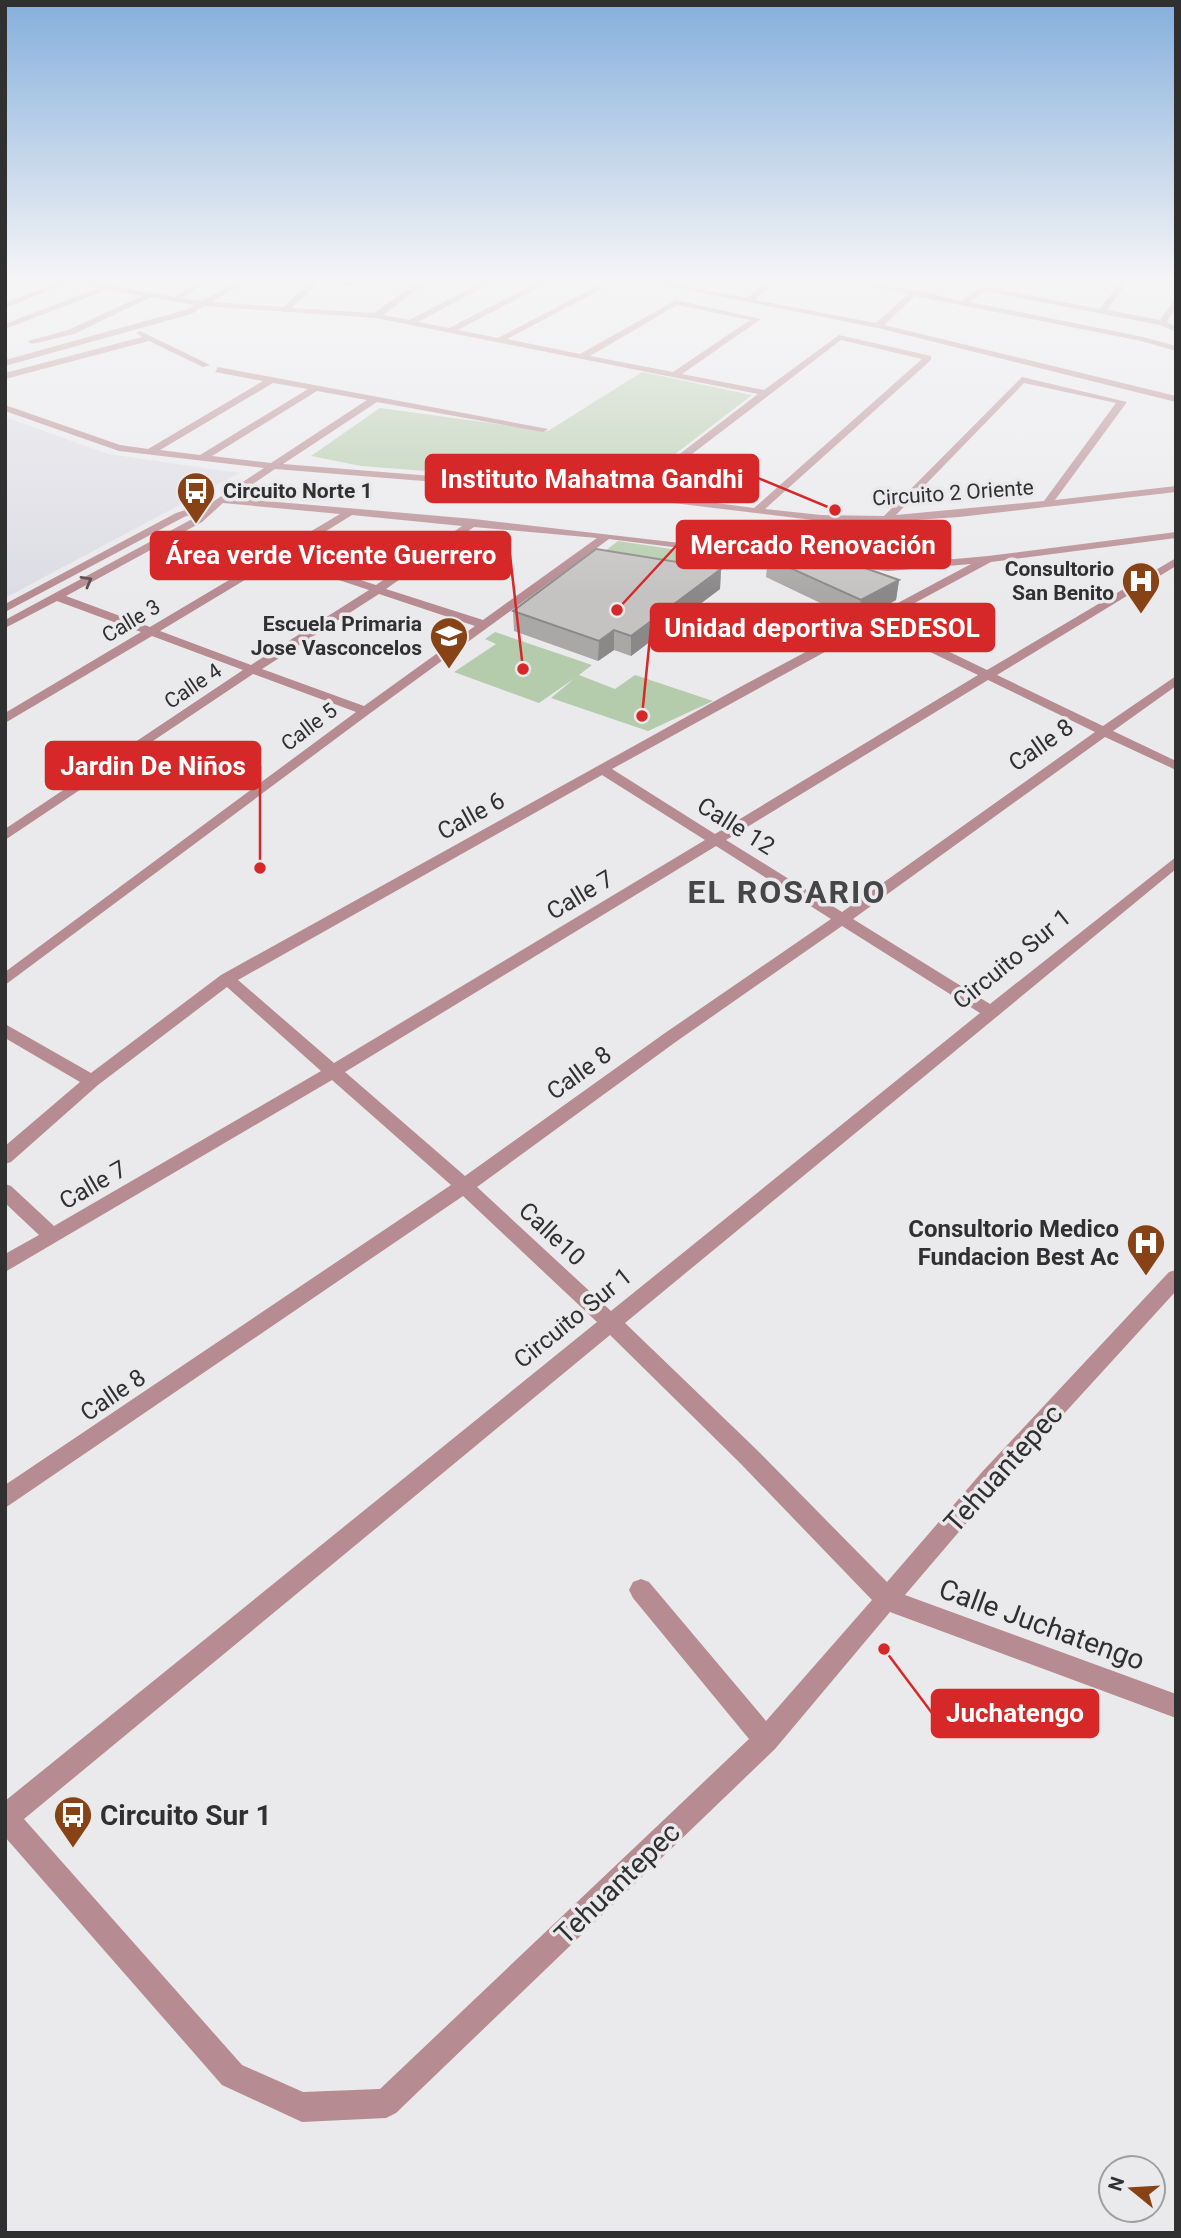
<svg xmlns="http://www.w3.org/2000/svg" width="1181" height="2238" viewBox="0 0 1181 2238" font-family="Roboto,sans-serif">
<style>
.built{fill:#dcdce4}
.green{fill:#b5ccac}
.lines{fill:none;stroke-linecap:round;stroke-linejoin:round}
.street{fill:#b68b91;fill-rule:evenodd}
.wall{fill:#a9a8a7}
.shaded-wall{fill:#8a8888}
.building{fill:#c5c3c2;stroke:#8a8888;stroke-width:2}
.oneway{stroke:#584b4e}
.labels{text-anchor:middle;stroke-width:7;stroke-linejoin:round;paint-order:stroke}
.far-poi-label{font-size:21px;font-weight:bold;fill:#303031;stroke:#eae9ec;text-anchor:end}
.far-street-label{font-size:21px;fill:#303031;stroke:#eae9ec}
.street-label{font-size:24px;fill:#303031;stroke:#eae9ec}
.poi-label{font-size:24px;font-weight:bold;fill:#303031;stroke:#eae9ec;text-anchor:end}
.near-street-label{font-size:28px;fill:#303031;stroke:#eae9ec}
.near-poi-label{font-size:28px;font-weight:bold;fill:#303031;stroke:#eae9ec;text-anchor:start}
.district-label{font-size:32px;font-weight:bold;letter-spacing:2px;fill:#464648;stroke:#eae9ec}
.leader{fill:none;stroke:#d62828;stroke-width:2.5}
.callout-dot{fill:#d62828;stroke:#eae9ec;stroke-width:2.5}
.callout{fill:#d62828;stroke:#d62828;stroke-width:2.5}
.callout-label{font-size:26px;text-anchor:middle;font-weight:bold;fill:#fff}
</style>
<rect width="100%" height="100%" fill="#eae9ec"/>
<path class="built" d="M5,417L108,454L239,473L5,598Z"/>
<g class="green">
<path d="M642,372L752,395L632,487L361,466L311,456L380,408L548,431Z"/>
<path d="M618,541L711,555L696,583L588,564Z"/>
<path d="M495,632L592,665L579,675L615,689L635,675L713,701L648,731L551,698L575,678L539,703L454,672L496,644L485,639Z"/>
</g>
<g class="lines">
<g class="street">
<path d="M59,282H70L5,308V303Z"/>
<path d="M70,282H88L175,297L198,282H207L183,298L202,301L236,282H246L212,302L283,307L311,282H319L292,308L374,313L418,282H427L383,315L409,320L483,282H493L418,322L449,328L539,282H549L458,330L498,338L601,284L604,288L507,339L580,354L676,300L761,319L682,374L764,390L839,335L931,356V360L765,509L821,515L884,516L1022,377L1127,402L1055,500L1176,486V492L959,517L887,522L821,521L632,498L275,469L232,498L474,519L793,556L798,559L793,562L609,539L369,714L5,985V972L356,712L253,674L5,840V829L243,670L152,636L5,723V713L141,632L57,601L5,628V620L194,518L202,511L184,517L5,612V604L176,513L204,504L208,505L264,468L119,451L5,411V405L120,445L148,449L263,381L215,372L218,367L548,429L543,432L377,402L283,464L630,492L758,394L376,318L204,306L191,314L5,366V360L185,310L195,305L151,297L74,334L32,344L28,341L68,330L142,296L107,290L5,329V324L97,288ZM677,305L750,320L673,372L590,356ZM841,340L922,359L754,508L641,493ZM273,383L308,389L200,455L160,450ZM1024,383L1116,403L1044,501L896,515ZM317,391L367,400L271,463L212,456ZM223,503L340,514L150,627L66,596L202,522ZM352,515L462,526L376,585L286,556ZM474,527L597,538L483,620L386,589ZM278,560L369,590L251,665L160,631ZM379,594L475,626L364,706L262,669Z"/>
<path d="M325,282H348L358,285L354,287Z"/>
<path d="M647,282H663L747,298L765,282H773L755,300L876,323L908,294L853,282L915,290L962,301L982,286L1100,309L1120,282H1128L1107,310L1160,320L1176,297V306L1167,322L1176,327V332L1160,325L984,291L970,302L1143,337L1176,346V351L1141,341L915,296L884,325L1176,396V402L878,328Z"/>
<path d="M140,331L210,365L203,367L149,341L5,379V373L142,337L136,333Z"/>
<path d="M1176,532V538L991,562L883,620L987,670L1176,558V566L997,675L1103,726L1176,676V686L1113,731L1176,761V770L1105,737L853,919L990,1004L1176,857V869L625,1323L757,1450L887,1582L982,1472L1169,1272L1176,1270V1291L998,1486L905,1595L1176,1694V1718L890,1612L775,1749L396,2113L386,2118L302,2122L222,2085L5,1837V1801L597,1322L463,1196L5,1508V1485L451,1185L332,1080L5,1272V1254L39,1235L5,1203V1184L11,1186L54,1226L321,1071L227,987L98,1085L11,1162L5,1164V1146L80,1082L5,1038V1024L91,1073L221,975L742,686L971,564L888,571L835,566L830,563L831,561L888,565L988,556ZM874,625L978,675L715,834L612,769ZM988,680L1095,732L842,912L726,840ZM602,775L705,840L334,1063L238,980ZM716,846L831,919L665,1033L465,1176L345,1072ZM842,926L980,1013L611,1311L477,1187L677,1041ZM610,1335L741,1464L872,1600L766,1721L649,1582L641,1579L633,1582L629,1590L633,1598L749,1739L380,2089L303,2092L242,2065L24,1819Z"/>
</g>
</g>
<g class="wall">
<path d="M768,558L899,580L896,600L858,621L766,577Z"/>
<path d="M721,569L720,589L631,656L614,650L598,661L514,631L513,611Z"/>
</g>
<g class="shaded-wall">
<path d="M721,569L720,589L631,656V636Z"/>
<path d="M899,580L896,600L858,621L861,600Z"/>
<path d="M614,630V650L598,661L599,641Z"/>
</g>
<g class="building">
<path d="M797,544L899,580L861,600L768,558Z"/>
<path d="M596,549L721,569L631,636L614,630L599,641L513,611Z"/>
</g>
<defs><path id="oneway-chevron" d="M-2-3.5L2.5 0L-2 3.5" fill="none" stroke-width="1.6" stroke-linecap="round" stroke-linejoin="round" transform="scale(1.75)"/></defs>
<use class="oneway" href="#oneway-chevron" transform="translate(87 581) rotate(-29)"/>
<linearGradient id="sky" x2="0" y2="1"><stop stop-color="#85afdc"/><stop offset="0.47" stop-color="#f6f5f6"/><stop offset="1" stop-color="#f6f5f6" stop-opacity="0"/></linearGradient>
<rect width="1181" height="595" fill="url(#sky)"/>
<defs>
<g id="bus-pin" transform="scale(2.0125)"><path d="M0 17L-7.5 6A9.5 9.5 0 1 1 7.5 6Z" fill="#874315" stroke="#eae9ec"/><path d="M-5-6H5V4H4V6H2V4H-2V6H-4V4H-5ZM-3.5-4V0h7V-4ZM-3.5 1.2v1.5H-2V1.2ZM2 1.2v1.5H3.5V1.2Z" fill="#fff"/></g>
<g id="hospital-pin" transform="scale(2.0125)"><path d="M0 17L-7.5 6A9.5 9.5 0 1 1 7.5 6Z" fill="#874315" stroke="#eae9ec"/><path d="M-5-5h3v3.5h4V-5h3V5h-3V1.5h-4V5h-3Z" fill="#fff"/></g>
<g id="school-pin" transform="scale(2.0125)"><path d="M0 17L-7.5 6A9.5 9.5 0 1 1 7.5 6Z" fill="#874315" stroke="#eae9ec"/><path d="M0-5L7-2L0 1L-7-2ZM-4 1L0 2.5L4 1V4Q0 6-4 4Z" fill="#fff"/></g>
</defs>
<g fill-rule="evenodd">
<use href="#bus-pin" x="196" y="491"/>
<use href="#hospital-pin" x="1141" y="581"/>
<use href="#school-pin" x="449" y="636"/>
<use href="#hospital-pin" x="1146" y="1243"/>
<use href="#bus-pin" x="73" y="1815"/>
</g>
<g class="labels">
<g class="far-poi-label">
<text x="223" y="498" text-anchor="start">Circuito Norte 1</text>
<text x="1114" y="576">Consultorio<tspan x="1114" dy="24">San Benito</tspan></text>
<text x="422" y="631">Escuela Primaria<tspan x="422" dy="24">Jose Vasconcelos</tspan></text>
</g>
<g class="far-street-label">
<text transform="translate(953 493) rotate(-4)" y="7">Circuito 2 Oriente</text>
<text transform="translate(131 621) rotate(-31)" y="7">Calle 3</text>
<text transform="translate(193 686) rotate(-34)" y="7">Calle 4</text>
<text transform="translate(309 727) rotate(-37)" y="7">Calle 5</text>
</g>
<g class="street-label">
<text transform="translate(1041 745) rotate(-35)" y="8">Calle 8</text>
<text transform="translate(471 816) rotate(-29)" y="8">Calle 6</text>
<text transform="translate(736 826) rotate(32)" y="8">Calle 12</text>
<text transform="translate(580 895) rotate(-31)" y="8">Calle 7</text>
<text transform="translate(1012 959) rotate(-39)" y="8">Circuito Sur 1</text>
<text transform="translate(579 1073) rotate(-36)" y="8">Calle 8</text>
<text transform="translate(93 1185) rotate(-30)" y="8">Calle 7</text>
<text transform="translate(552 1234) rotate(43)" y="8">Calle10</text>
<text transform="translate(573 1318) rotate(-39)" y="8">Circuito Sur 1</text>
<text transform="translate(113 1395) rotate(-34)" y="8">Calle 8</text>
</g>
<g class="poi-label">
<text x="1119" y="1237">Consultorio Medico<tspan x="1119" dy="28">Fundacion Best Ac</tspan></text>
</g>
<g class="near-street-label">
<text transform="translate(1003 1468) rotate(-48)" y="10">Tehuantepec</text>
<text transform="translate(1042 1624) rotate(20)" y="10">Calle Juchatengo</text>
<text transform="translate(617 1883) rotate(-44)" y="10">Tehuantepec</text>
</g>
<g class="near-poi-label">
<text x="100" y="1825">Circuito Sur 1</text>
</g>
<g class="district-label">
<text x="787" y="903">EL ROSARIO</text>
</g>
</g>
<path class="leader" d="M835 510L758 478M617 610L677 545M523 669L510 555M642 716L651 627M260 868L260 766M884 1649L932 1713"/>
<g class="callout-dot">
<circle cx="835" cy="510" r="7"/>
<circle cx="617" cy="610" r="7"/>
<circle cx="523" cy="669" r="7"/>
<circle cx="642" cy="716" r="7"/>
<circle cx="260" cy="868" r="7"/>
<circle cx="884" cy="1649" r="7"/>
</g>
<g class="callout">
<rect x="426" y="455" width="332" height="47" rx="7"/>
<rect x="677" y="521" width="273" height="47" rx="7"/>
<rect x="151" y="532" width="359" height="47" rx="7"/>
<rect x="651" y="604" width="343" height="47" rx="7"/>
<rect x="46" y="742" width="214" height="47" rx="7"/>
<rect x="932" y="1690" width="166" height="47" rx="7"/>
</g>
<g class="callout-label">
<text x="592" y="488">Instituto Mahatma Gandhi</text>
<text x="813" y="554">Mercado Renovación</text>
<text x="331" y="564">Área verde Vicente Guerrero</text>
<text x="822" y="637">Unidad deportiva SEDESOL</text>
<text x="153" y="775">Jardin De Niños</text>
<text x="1015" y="1722">Juchatengo</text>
</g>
<rect width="1181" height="2238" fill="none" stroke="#303031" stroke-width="14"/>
<g transform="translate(1132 2189) rotate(288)"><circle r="33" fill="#eae9ec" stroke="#a09fa1" stroke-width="2"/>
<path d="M0-5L12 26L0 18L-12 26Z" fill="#874315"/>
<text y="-10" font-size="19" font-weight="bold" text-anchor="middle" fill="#303031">N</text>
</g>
</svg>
